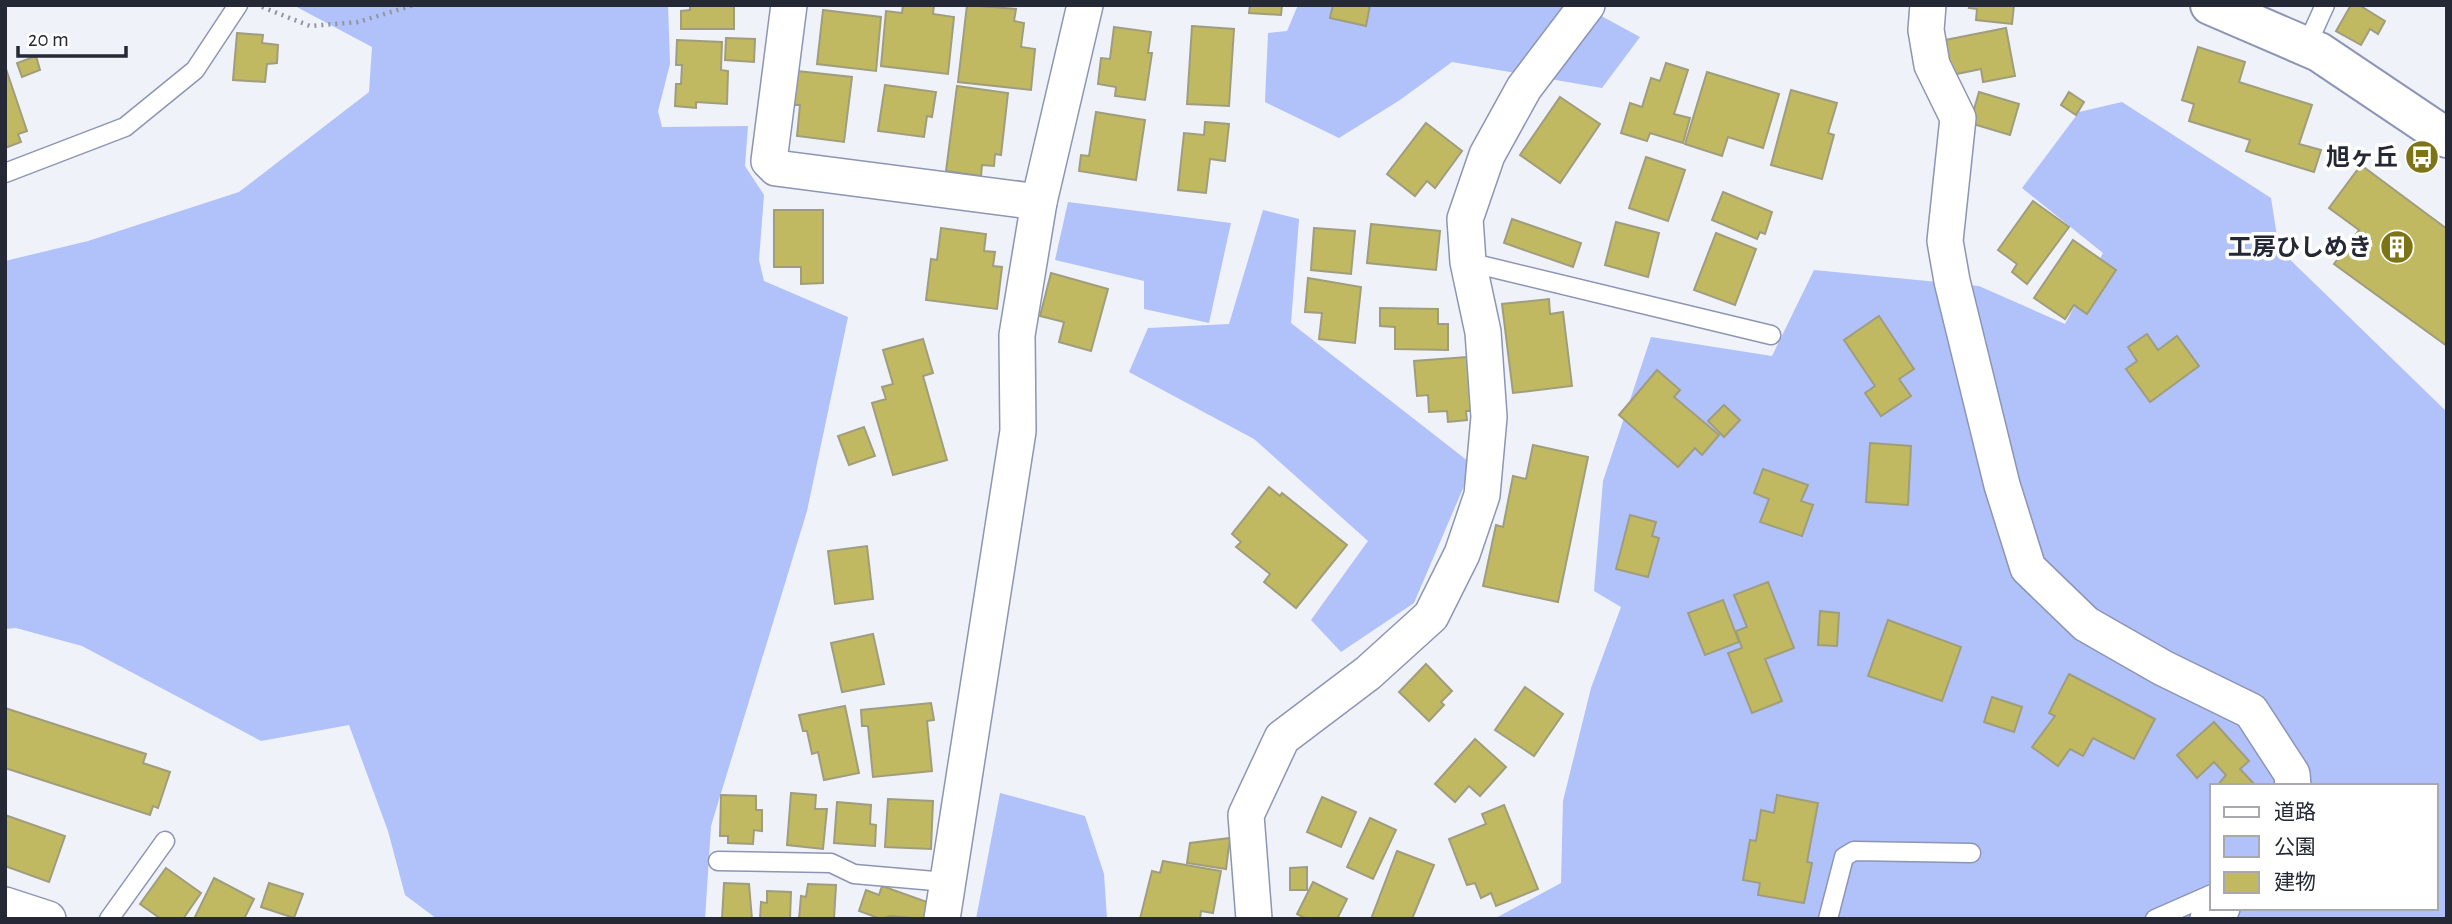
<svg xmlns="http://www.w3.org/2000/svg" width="2452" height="924" viewBox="0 0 2452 924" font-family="'Alegreya Sans','Noto Sans JP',sans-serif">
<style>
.green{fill:#b1c1f9;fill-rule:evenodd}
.building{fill:#c1b961;stroke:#a09d7d;stroke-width:2}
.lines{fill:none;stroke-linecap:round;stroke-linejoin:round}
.service-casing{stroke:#8c95b3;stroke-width:21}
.minor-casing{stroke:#8c95b3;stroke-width:38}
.tertiary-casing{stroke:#8c95b3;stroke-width:42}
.path{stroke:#92959e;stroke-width:4.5;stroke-dasharray:2 5;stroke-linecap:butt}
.service{stroke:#fff;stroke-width:18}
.minor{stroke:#fff;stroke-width:35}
.tertiary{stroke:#fff;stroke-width:38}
.labels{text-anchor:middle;stroke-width:7;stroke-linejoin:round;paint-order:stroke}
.poi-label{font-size:24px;font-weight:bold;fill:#252935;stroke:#fff;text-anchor:end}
</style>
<rect width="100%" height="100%" fill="#f0f2f9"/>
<g class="green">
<path d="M293,5H668L670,64L658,111L662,127L748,126L745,166L764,195L759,260L764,281L848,317L807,511L711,826L705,919H437L405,895L388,831L349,725L261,741L82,646L16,628L5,629V261L88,241L239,192L369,92L372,47Z"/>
<path d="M1298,5H1581L1640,37L1602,88L1452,62L1400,100L1339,138L1265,102L1268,33L1287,31Z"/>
<path d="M2122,102L2271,198L2279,249L2447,412V919H1494L1561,883L1563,801L1591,688L1621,607L1594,591L1603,481L1651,337L1772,356L1814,270L1979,286L2065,324L2103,253L2022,188L2079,112ZM2212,786H2436V908H2212Z"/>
<path d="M1068,202L1231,223L1209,323L1144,309V281L1055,260Z"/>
<path d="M1263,210L1299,219L1291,323L1473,465L1414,603L1341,652L1311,620L1368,541L1254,439L1129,372L1148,328L1229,324Z"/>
<path d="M1000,793L1085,816L1104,874L1107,919H976Z"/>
</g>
<g class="building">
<path d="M690,5H734V29H681V11L690,10Z"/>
<path d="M903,5H934L933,14L954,17L948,74L881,66L886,11L902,13Z"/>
<path d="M967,5L1016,9L1014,21L1024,23L1021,47L1035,49L1031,90L958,82Z"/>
<path d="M1250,5H1282L1281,15L1249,13Z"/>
<path d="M1333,5H1370L1366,26L1330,18Z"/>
<path d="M1970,5H2014L2012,24L1976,20L1977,9L1969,8Z"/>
<path d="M2351,5H2359L2385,21L2378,34L2370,29L2361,45L2336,31Z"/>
<path d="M823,10L881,17L876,71L817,64Z"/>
<path d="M1192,26L1234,29L1229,106L1187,104Z"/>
<path d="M1114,27L1151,32L1148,53H1152L1145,100L1115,96L1116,87L1098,84L1101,58L1110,59Z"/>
<path d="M2006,28L2015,76L1983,82L1981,69L1952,75L1945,40Z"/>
<path d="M237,33L263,35L262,43L278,45L277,63L267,64L265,82L233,80Z"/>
<path d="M726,38L755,39L754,62L725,60Z"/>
<path d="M677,40L722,42L721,70L728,71L727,104L696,102V108L675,106L676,84H681L682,65H676Z"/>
<path d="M2198,47L2245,62L2239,82L2312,105L2299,144L2321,150L2314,172L2246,151L2250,140L2189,121L2194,104L2182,100Z"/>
<path d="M36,56L40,70L22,77L17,63Z"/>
<path d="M1666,63L1688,70L1674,114L1690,118L1683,143L1650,133L1647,141L1621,133L1630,103L1642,107L1651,78L1660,81Z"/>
<path d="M6,69L27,131L18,134L21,142L5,148Z"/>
<path d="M797,71L852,77L844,142L797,136L800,105H793Z"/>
<path d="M1707,72L1779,94L1763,148L1728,137L1722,156L1685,144Z"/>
<path d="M885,85L936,92L932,117L927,116L924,137L878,131Z"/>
<path d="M957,86L1008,93L1001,155L995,154L994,166L982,165L981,176L946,171Z"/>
<path d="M1791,90L1837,103L1828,133L1834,135L1822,179L1771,165Z"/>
<path d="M1979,92L2019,104L2010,135L1970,123Z"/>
<path d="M2069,92L2084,102L2076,115L2061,105Z"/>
<path d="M1560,97L1600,124L1560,183L1520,155Z"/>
<path d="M1096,112L1145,120L1136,180L1079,171L1081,155L1089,156Z"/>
<path d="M1205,122L1229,124L1225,161L1210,159L1206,193L1178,190L1184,133L1204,135Z"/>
<path d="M1426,123L1462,151L1435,188L1427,181L1415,196L1387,174Z"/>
<path d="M1646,157L1685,170L1668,221L1629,208Z"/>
<path d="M2361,165L2447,229V346L2334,264L2359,230L2329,208Z"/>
<path d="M1723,192L1772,212L1765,234L1760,232L1757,239L1712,220Z"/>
<path d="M2033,201L2069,227L2027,284L2012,272L2017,264L1998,250Z"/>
<path d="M774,210H823V283L801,284V267H774Z"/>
<path d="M1512,219L1581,243L1573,267L1504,243Z"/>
<path d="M1616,222L1659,233L1648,277L1605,265Z"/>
<path d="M1371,224L1440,231L1436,270L1367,263Z"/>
<path d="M941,228L986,234L984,251L995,252L993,266L1002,267L997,309L926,300L931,259L937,260Z"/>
<path d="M1314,228L1355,231L1351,274L1311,270Z"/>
<path d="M1716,233L1756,249L1735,305L1694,290Z"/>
<path d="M2073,240L2116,270L2087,314L2074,305L2065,319L2034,298Z"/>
<path d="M1051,273L1108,289L1091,351L1059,342L1064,322L1040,316Z"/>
<path d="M1308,278L1361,287L1355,343L1319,339L1322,313L1305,312Z"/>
<path d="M1549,299L1550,314L1563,312L1572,386L1513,393L1502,304Z"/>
<path d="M1380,308L1438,309V324H1448V350L1395,349V327L1380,326Z"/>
<path d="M1879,316L1914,369L1899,379L1911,396L1881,416L1865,393L1875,386L1844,340Z"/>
<path d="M2147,334L2158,350L2177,336L2199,366L2150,402L2126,369L2137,361L2128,347Z"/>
<path d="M923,339L933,373L923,376L947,460L893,475L872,403L886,399L882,387L893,384L883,350Z"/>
<path d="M1467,357L1471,411H1466L1467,420L1448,422L1447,411L1429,412L1428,395L1417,396L1414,361Z"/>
<path d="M1657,370L1680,390L1674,397L1719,435L1702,455L1695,448L1678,467L1619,415Z"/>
<path d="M1724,405L1740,420L1724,437L1708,421Z"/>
<path d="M864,427L875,456L849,465L838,436Z"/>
<path d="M1870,443L1911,446L1908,505L1866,502Z"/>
<path d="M1533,445L1588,457L1558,602L1483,586L1496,525L1503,527L1513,476L1526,479Z"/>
<path d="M1763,469L1808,485L1801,501L1813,505L1802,536L1760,522L1769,499L1754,493Z"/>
<path d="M1269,487L1280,496L1282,493L1347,545L1296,608L1264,582L1270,574L1236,547L1241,542L1232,534Z"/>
<path d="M1630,515L1656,522L1652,536L1659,538L1648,577L1616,569Z"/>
<path d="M867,546L873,599L835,604L828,551Z"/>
<path d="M1768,582L1794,648L1765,659L1782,701L1752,713L1728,653L1742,648L1736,631L1747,627L1734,595Z"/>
<path d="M1723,600L1739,642L1705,655L1688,613Z"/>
<path d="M1820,611L1839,613L1837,646L1818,645Z"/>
<path d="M1888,620L1961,647L1942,701L1868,676Z"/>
<path d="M873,634L884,684L842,692L831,643Z"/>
<path d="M1426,664L1452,691L1441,702L1444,705L1429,721L1399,692Z"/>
<path d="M2069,674L2155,719L2134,759L2093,738L2083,756L2070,749L2058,766L2032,747L2055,716L2049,713Z"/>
<path d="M1525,687L1563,714L1534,756L1495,730Z"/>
<path d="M1992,697L2022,707L2014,732L1984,722Z"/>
<path d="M931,703L934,720L927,721L932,771L873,777L868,726H862L861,710Z"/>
<path d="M845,706L859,773L824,780L818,752L812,754L807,731H803L799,715Z"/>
<path d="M5,708L146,754L143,763L170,772L158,808L153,806L150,815L5,768Z"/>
<path d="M2214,722L2249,761L2240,769L2256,786H2217L2226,775L2214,762L2197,778L2177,755Z"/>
<path d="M1475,739L1506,767L1480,796L1469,786L1455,802L1435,784Z"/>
<path d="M791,793L816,795L815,809H827L823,849L787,845Z"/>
<path d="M721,795L756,796V810H762V831L754,830L753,844L728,843V836H720Z"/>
<path d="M1777,795L1818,803L1807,862L1812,863L1804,903L1758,895L1760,883L1743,880L1750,840L1756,841L1761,810L1774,813Z"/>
<path d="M1322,797L1356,812L1341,847L1307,832Z"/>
<path d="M888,799L933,801L931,849L885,847Z"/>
<path d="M837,802L871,805L870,824L876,825L875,846L834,843Z"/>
<path d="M1504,805L1538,889L1496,906L1491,893L1481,898L1475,883L1467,885L1449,839L1486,824L1482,814Z"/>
<path d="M5,815L65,836L49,882L5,866Z"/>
<path d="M1370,818L1396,830L1373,879L1347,867Z"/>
<path d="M1230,838L1226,869L1187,863L1190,843Z"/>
<path d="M1397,851L1434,865L1412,919H1371Z"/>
<path d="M1163,861L1221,871L1213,913L1201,911L1200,919H1140L1152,871L1160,873Z"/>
<path d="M1307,867V890H1290V868Z"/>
<path d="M166,868L201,893L183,919H161L140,904Z"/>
<path d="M214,878L254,899L244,919H194Z"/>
<path d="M1313,882L1347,899L1337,919H1307L1297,914Z"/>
<path d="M269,883L303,894L294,918L261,907Z"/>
<path d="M724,883L749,884L752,919H722Z"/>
<path d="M808,884L836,885L834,919H799L801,896L806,897Z"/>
<path d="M882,886L930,903L925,919L890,916L881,919L859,911L866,890L879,895Z"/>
<path d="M767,891L791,892L790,919H760L761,902L767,903Z"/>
</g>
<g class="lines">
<g class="service-casing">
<g id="service">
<path d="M2306,47L2325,5"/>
<path d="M5,173L125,127L195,70L238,5"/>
<path d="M1468,262L1771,335"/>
<path d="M718,861L831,863L854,874L946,882"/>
<path d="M109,919L165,841"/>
<path d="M1828,919L1844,857L1854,851L1971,853"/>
<path d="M2155,919L2212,894"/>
</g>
</g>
<g class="minor-casing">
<g id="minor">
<path d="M789,5L769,161L776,168L1039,202L1085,5"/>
<path d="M1928,5L1926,30L1932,65L1958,118L1945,241L1952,281L2002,485L2028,568L2086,624L2163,668L2251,711L2292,774L2293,786"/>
<path d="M5,905L48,919"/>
<path d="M942,919L1018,431L1017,335L1039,202"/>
<path d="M1254,919L1246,815L1282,738L1368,673L1431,616L1462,554L1482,495L1489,417L1483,332L1468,262L1465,219L1487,155L1524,88L1587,5"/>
<path d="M2208,919L2222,908"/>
</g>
</g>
<g class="tertiary-casing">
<path id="tertiary" d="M2210,5L2319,52L2447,138"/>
</g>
<path class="path" d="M262,7L310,26L358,22L414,5"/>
<use href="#service" class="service"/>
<use href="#minor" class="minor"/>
<use href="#tertiary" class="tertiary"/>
</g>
<defs>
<g id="bus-disc" transform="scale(1.75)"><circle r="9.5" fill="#7c7416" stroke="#fff"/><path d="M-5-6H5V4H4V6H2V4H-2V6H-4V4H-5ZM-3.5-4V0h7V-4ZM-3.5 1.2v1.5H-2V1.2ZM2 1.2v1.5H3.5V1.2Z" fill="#fff"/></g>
<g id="building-disc" transform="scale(1.75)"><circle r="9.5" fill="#7c7416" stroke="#fff"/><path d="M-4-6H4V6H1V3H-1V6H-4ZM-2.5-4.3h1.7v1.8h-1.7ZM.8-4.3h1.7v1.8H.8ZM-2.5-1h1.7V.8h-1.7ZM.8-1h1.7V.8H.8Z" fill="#fff"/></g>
</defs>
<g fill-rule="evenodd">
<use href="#bus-disc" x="2422" y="157"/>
<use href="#building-disc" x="2397" y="247"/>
</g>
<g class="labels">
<g class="poi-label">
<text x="2398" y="165">旭ヶ丘</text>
<text x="2372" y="255">工房ひしめき</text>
</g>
</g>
<rect width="2452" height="924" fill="none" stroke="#252935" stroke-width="14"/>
<rect x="2210" y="784" width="228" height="126" fill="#ffffff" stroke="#a8a9ae" stroke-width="2"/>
<rect x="2224" y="807" width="35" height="10" fill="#ffffff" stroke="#a8a9ae" stroke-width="2"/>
<text x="2274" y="819" font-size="21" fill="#252935">道路</text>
<rect x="2224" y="836" width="35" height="21" fill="#b1c1f9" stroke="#a8a9ae" stroke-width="2"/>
<text x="2274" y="854" font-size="21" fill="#252935">公園</text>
<rect x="2224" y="872" width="35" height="21" fill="#c1b961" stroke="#a8a9ae" stroke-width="2"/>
<text x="2274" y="889" font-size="21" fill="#252935">建物</text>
<path d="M18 46v10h108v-10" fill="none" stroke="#252935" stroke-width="3.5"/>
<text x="28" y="46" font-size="21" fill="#252935" stroke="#ffffff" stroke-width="5" paint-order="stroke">20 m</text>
</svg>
